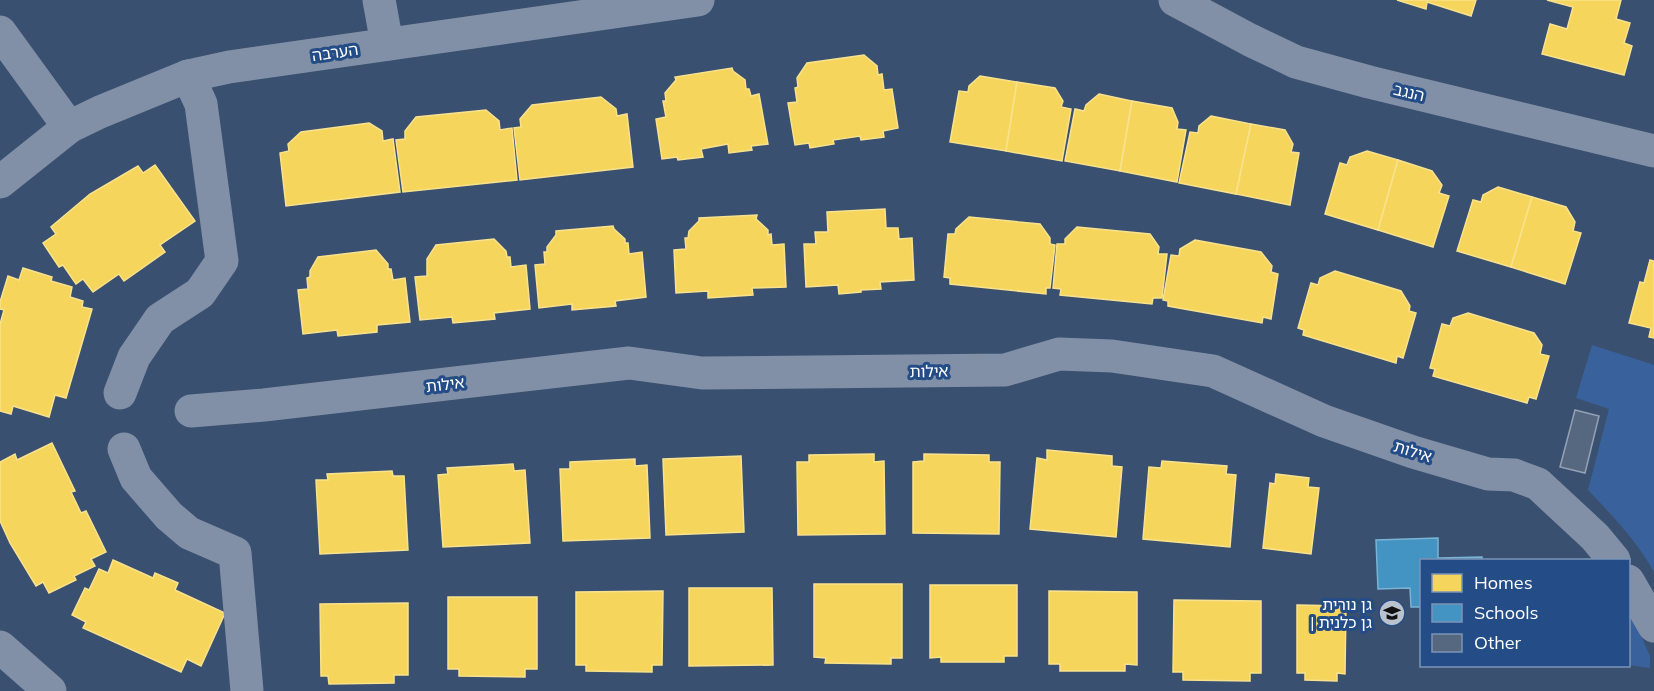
<svg xmlns="http://www.w3.org/2000/svg" width="1654" height="691" viewBox="0 0 1654 691" font-family="Mulish,'Noto Sans Hebrew',sans-serif">
<style>
.green{fill:#39629c}
.homes{fill:#f6d55c;stroke:#f9e28d;stroke-width:1.5}
.schools{fill:#4393c3;stroke:#7bb3d5;stroke-width:1.5}
.building{fill:#566880;stroke:#95a1b4;stroke-width:1.5}
.lines{fill:none;stroke-linecap:round;stroke-linejoin:round}
.minor{stroke:#8190a6;stroke-width:33}
.labels{text-anchor:middle;stroke-width:6;stroke-linejoin:round;paint-order:stroke}
.street-label{font-size:16px;fill:#fff;stroke:#244c86}
.poi-label{font-size:16px;fill:#fff;stroke:#244c86;text-anchor:end}
</style>
<rect width="100%" height="100%" fill="#3a5070"/>
<g class="green">
<path d="M1592,345L1654,365V572C1637,541 1612,515 1588,490L1609,409L1576,398Z"/>
<path d="M1628,607L1650,656V668L1629,665Z"/>
</g>
<g class="homes">
<path d="M1397,0H1476L1471,16L1427,2L1426,9Z"/>
<path d="M1547,0H1621L1616,19L1630,23L1624,43L1632,46L1624,75L1542,54L1550,24L1567,29L1573,7Z"/>
<path d="M864,55L877,66L878,75L882,74L884,90L892,89L898,128L883,131L884,137L861,140L860,136L833,140L834,144L810,148L809,143L795,145L788,103L797,102L795,88L798,87L797,78L807,63Z"/>
<path d="M732,68L733,71L745,80L746,89H749L751,96L759,94L768,144L751,146L752,150L729,153L728,144L701,149L703,157L678,160L677,157L662,159L656,119L666,117L663,101H666L665,93L676,80L675,77Z"/>
<path d="M980,76L1017,82L1006,151L950,142L959,91L968,92L969,86Z"/>
<path d="M1017,82L1055,88L1063,101L1061,107L1071,109L1062,161L1006,151Z"/>
<path d="M1099,94L1132,101L1120,171L1065,161L1075,109L1084,111L1086,105Z"/>
<path d="M601,97L616,109L617,116L627,114L633,167L520,180L514,128L521,127L520,119L532,105Z"/>
<path d="M1132,101L1172,108L1178,122L1177,129L1186,130L1177,182L1120,171Z"/>
<path d="M486,110L499,121L500,130L512,128L517,180L403,192L396,140L405,139V131L416,117Z"/>
<path d="M1211,116L1251,124L1236,194L1179,183L1190,132L1198,133L1199,126Z"/>
<path d="M369,123L382,131L383,141L393,139L400,192L286,206L280,153L289,151L288,144L301,132Z"/>
<path d="M1251,124L1285,130L1293,144L1291,152L1299,153L1290,205L1236,194Z"/>
<path d="M1367,151L1398,160L1378,230L1325,214L1340,163L1347,165L1350,157Z"/>
<path d="M1398,160L1432,171L1442,185L1439,193L1449,196L1433,247L1378,230Z"/>
<path d="M155,165L195,221L160,245L165,252L124,281L119,274L93,292L83,279L76,284L63,265L59,267L43,243L56,234L51,227L90,194L138,166L143,173Z"/>
<path d="M1498,187L1532,197L1511,267L1457,251L1473,200L1481,202L1483,195Z"/>
<path d="M1532,197L1566,207L1575,222L1573,231L1581,233L1565,284L1511,267Z"/>
<path d="M885,209L886,228H898L899,239L912,238L914,280L880,282L881,289L861,290V292L839,294L838,285L806,287L804,244H816L815,232H828L827,212Z"/>
<path d="M757,215L756,219L768,230V235L771,234L772,245L784,244L786,287L752,288L753,295L708,298V291L676,293L674,250L686,249L685,238H688L689,231L699,221V218Z"/>
<path d="M969,217L1040,224L1050,238V244L1055,245L1050,288H1046V294L950,284V278L944,277L948,234H955L956,229Z"/>
<path d="M613,226L614,229L625,239V243H628L629,254L642,252L646,297L615,301L616,306L572,310V304L539,308L535,265L545,264L544,252H547V247L556,235V231Z"/>
<path d="M1077,227L1150,234L1159,247L1158,254H1167L1162,298H1153L1152,304L1060,295L1061,289L1053,288L1057,244H1065V239Z"/>
<path d="M494,239L506,251L507,257H510L511,267L526,265L530,309L494,313L495,319L453,323L452,317L420,320L415,277L427,276V259L436,245Z"/>
<path d="M1195,240L1261,252L1272,266L1271,272L1278,274L1271,319L1263,317L1262,323L1168,306V301L1163,300L1171,255L1179,256L1180,249Z"/>
<path d="M376,250L388,264V269H391L393,280L405,278L410,322L377,325V332L338,336L337,330L303,334L298,290L308,289L307,278L310,277V271L318,257Z"/>
<path d="M1650,260L1654,261V338L1649,337L1651,328L1629,323L1640,282L1644,283Z"/>
<path d="M23,268L52,277L51,281L72,287L70,297L83,301L82,307L92,309L66,398L55,395L49,417L13,406L11,414L0,411V324L4,310L0,309V302L8,276L19,280Z"/>
<path d="M1335,271L1401,291L1410,306L1409,311L1416,313L1403,358L1397,356L1396,363L1303,335L1304,330L1298,328L1311,283L1318,285L1320,278Z"/>
<path d="M1468,313L1534,333L1542,345L1540,354L1549,356L1536,399L1529,397L1527,403L1433,376L1435,369L1430,368L1442,324L1450,326L1453,318Z"/>
<path d="M52,443L75,491L71,492L81,513L86,511L106,552L91,559L95,566L74,576L76,580L49,593L43,582L36,586L10,543L0,521V462L15,454L17,460Z"/>
<path d="M1047,450L1112,456V466L1122,467L1116,537L1030,529L1037,458L1047,460Z"/>
<path d="M874,454V462L884,461L885,534L798,535L797,462H809V455Z"/>
<path d="M924,454L989,455V462H1000L999,534L913,533V462L924,461Z"/>
<path d="M741,456L744,532L666,535L663,459Z"/>
<path d="M635,459V466L647,465L650,538L563,541L560,469H570V462Z"/>
<path d="M1162,461L1227,466L1226,474L1236,475L1230,547L1143,539L1149,467L1161,468Z"/>
<path d="M513,464L514,471L525,470L530,543L443,547L438,475L448,474L447,468Z"/>
<path d="M392,471L393,476H404L408,550L320,554L316,480H328L327,474Z"/>
<path d="M1276,474L1309,478L1308,487L1319,488L1311,554L1263,548L1270,483L1275,484Z"/>
<path d="M113,560L153,578L155,573L178,583L175,590L225,613L201,666L187,659L181,672L83,628L86,622L72,615L85,588L89,590L99,569L108,573Z"/>
<path d="M814,584H902V658H891V664L825,663L826,658L814,657Z"/>
<path d="M930,585H1017V656H1004V662H941V657L930,658Z"/>
<path d="M689,588H772L773,665L689,666Z"/>
<path d="M663,591L662,665H652V672L586,671V665H576V592Z"/>
<path d="M1049,591L1137,592V665L1125,664V671H1060V664H1049Z"/>
<path d="M448,597H537V669H525V677L459,676V669H448Z"/>
<path d="M1174,600L1261,601V673H1250V681L1183,680V672H1173Z"/>
<path d="M408,603V675H394V683L329,684L328,676H321L320,604Z"/>
<path d="M1297,605L1346,606L1345,674L1337,673V681L1305,680V673H1297Z"/>
</g>
<path class="schools" d="M1438,538V558L1482,557V560H1422V607H1411L1410,588L1378,589L1376,540Z"/>
<path class="building" d="M1575,410L1599,416L1585,473L1560,467Z"/>
<g class="lines">
<g class="minor">
<path d="M379,0L387,44"/>
<path d="M1175,0L1250,40L1296,62L1369,82L1654,151"/>
<path d="M0,32L69,127"/>
<path d="M0,182L69,127L100,112L188,76L229,67L698,0"/>
<path d="M120,393L134,357L160,319L200,293L222,261L201,104L188,76"/>
<path d="M191,411L264,405L629,363L702,373L1005,370L1059,354L1112,356L1213,371L1324,421L1413,452L1488,474L1514,475L1538,484L1595,537L1614,560"/>
<path d="M124,449L136,478L169,516L189,533L235,553L247,691"/>
<path d="M1628,581L1654,626"/>
<path d="M0,647L50,691"/>
</g>
</g>
<defs>
<g id="school-disc" transform="scale(1.35)"><circle r="9.5" fill="#bac2cd" stroke="#244c86"/><path d="M0-5L7-2L0 1L-7-2ZM-4 1L0 2.5L4 1V4Q0 6-4 4Z" fill="#111"/></g>
</defs>
<g fill-rule="evenodd">
<use href="#school-disc" x="1392" y="613"/>
</g>
<g class="labels">
<g class="street-label">
<text transform="translate(335 52) rotate(-8)" y="6">הערבה</text>
<text transform="translate(1409 92) rotate(13)" y="6">הנגב</text>
<text transform="translate(929 371) rotate(-1)" y="6">אילות</text>
<text transform="translate(445 384) rotate(-7)" y="6">אילות</text>
<text transform="translate(1413 451) rotate(17)" y="6">אילות</text>
</g>
<g class="poi-label">
<text x="1372" y="610">גן נורית<tspan x="1372" dy="18">| גן כלנית</tspan></text>
</g>
</g>
<rect x="1420" y="559" width="210" height="108" fill="#244c86" stroke="#7c94b6" stroke-width="1.5"/>
<rect x="1432" y="574" width="30" height="18" fill="#f6d55c" stroke="#7c94b6" stroke-width="1.5"/>
<text x="1474" y="589" font-size="18" fill="#ffffff">Homes</text>
<rect x="1432" y="604" width="30" height="18" fill="#4393c3" stroke="#7c94b6" stroke-width="1.5"/>
<text x="1474" y="619" font-size="18" fill="#ffffff">Schools</text>
<rect x="1432" y="634" width="30" height="18" fill="#566880" stroke="#7c94b6" stroke-width="1.5"/>
<text x="1474" y="649" font-size="18" fill="#ffffff">Other</text>
</svg>
